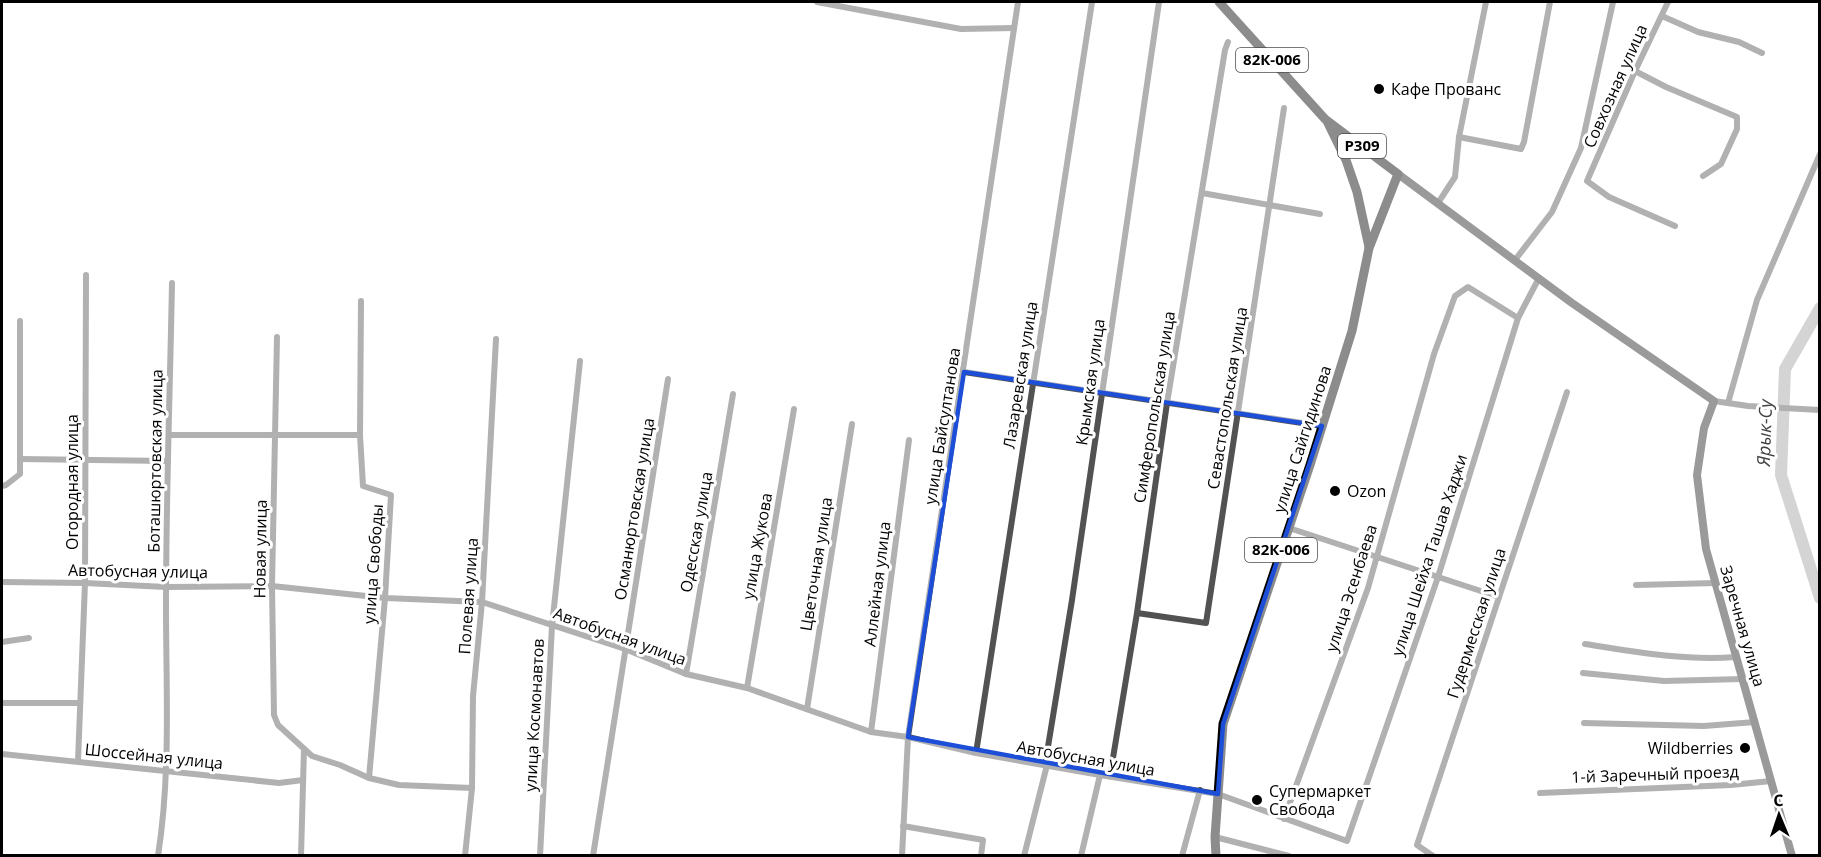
<svg xmlns="http://www.w3.org/2000/svg" width="1821" height="857" viewBox="0 0 1821 857" font-family="'Open Sans',sans-serif">
<style>
.lines{fill:none;stroke-linecap:round;stroke-linejoin:round}
.river{stroke:#a0a0a0;stroke-width:12}
.street{stroke:#525252;stroke-width:6}
.secondary{stroke:#1f1f1f;stroke-width:8}
.primary{stroke:#000;stroke-width:9}
.marked{fill:none;stroke:#1d4ed8;stroke-width:4.5;stroke-linejoin:round}
.poi-dot{fill:#000;stroke:#fff;stroke-width:2}
.labels{text-anchor:middle;stroke-width:6;stroke-linejoin:round;paint-order:stroke}
.shield{fill:#fff;stroke:#4c4c4c;stroke-width:1.5}
.shield-label{font-size:15px;font-weight:bold;fill:#000}
.street-label{font-size:16px;fill:#000;stroke:#fff}
.poi-label{font-size:16px;fill:#000;stroke:#fff;text-anchor:start}
.water-label{font-size:18px;font-style:italic;fill:#414141;stroke:#fff}
</style>
<rect width="100%" height="100%" fill="#fff"/>
<g class="lines">
<path class="river" d="M1820,308L1785,369L1781,475L1820,598"/>
<g class="street">
<path d="M817,2L961,29L1014,28"/>
<path d="M1668,2L1635,71L1587,181L1609,197L1675,226"/>
<path d="M1662,16L1698,32L1739,42L1762,53"/>
<path d="M1635,71L1666,87L1737,117V129L1721,164L1703,176"/>
<path d="M1459,137L1521,149L1524,142L1550,2"/>
<path d="M1202,193L1320,214"/>
<path d="M1438,203L1455,177L1459,137L1486,2"/>
<path d="M1515,260L1552,212L1581,148L1613,2"/>
<path d="M361,301L360,435L363,486L391,495L385,598L369,778"/>
<path d="M277,337L272,586L274,715L278,725L312,756L340,765L369,778L399,785L472,788"/>
<path d="M964,372L1322,426"/>
<path d="M1714,401L1748,406L1820,410"/>
<path d="M1728,403L1757,300L1820,154"/>
<path d="M169,435H360"/>
<path d="M20,459L168,461"/>
<path d="M2,486L6,485L20,474V321"/>
<path d="M1289,528L1499,597"/>
<path d="M2,582L85,583L166,587L272,586L385,598L482,602L625,649L686,674L747,688L871,732L908,737L976,753L1100,775L1218,794L1347,841L1438,577L1518,318L1539,278"/>
<path d="M1636,585L1716,583"/>
<path d="M1137,613L1206,623L1284,108"/>
<path d="M2,642L29,638"/>
<path d="M1585,644C1635,652 1686,661 1736,657"/>
<path d="M1583,673L1664,681L1743,679"/>
<path d="M686,674L733,394"/>
<path d="M747,688L794,409"/>
<path d="M2,703H80"/>
<path d="M807,709L852,424"/>
<path d="M1584,723L1704,726L1755,722"/>
<path d="M871,732L909,440"/>
<path d="M976,753L1092,2"/>
<path d="M2,754L279,783L303,780"/>
<path d="M78,761L85,583L86,275"/>
<path d="M1045,765L1072,600L1159,2"/>
<path d="M1110,776L1137,613L1167,403L1225,50L1228,42"/>
<path d="M1540,793L1731,785L1771,781"/>
<path d="M1284,819L1368,588L1434,354L1455,296L1468,287L1518,318"/>
<path d="M903,826L983,840L981,856"/>
<path d="M1215,837L1289,856"/>
<path d="M158,856C171,773 166,689 166,606C166,498 170,391 172,283"/>
<path d="M301,856L304,749"/>
<path d="M465,856L472,788L473,696L482,602L496,339"/>
<path d="M540,856L552,626L580,361"/>
<path d="M593,856L668,379"/>
<path d="M902,856L908,737L1018,2"/>
<path d="M1024,856L1047,765"/>
<path d="M1081,856L1100,775"/>
<path d="M1182,856L1200,790"/>
<path d="M1433,856L1417,845L1567,392"/>
</g>
<path class="secondary" d="M1398,174L1572,303L1714,401L1704,428L1697,475L1706,549L1792,856"/>
<g class="primary">
<path d="M1327,121L1346,160L1357,192L1369,247"/>
<path d="M1216,856L1215,837L1223,724L1310,465L1352,331L1369,248L1398,174L1325,119L1219,2"/>
</g>
</g>
<path d="M0 0H1821V857H0ZM964,372L1322,426L1223,724L1218,794L908,737Z" fill="#fff" fill-opacity=".55" fill-rule="evenodd"/>
<path class="marked" d="M964,372L1322,426L1223,724L1218,794L908,737Z"/>
<g class="poi-dot">
<circle cx="1379" cy="89" r="6"/>
<circle cx="1335" cy="491" r="6"/>
<circle cx="1745" cy="748" r="6"/>
<circle cx="1257" cy="800" r="6"/>
</g>
<g class="labels">
<g class="shield">
<rect x="1236" y="48" width="72" height="24" rx="4.5"/>
<rect x="1338" y="134" width="48" height="24" rx="4.5"/>
<rect x="1245" y="538" width="72" height="24" rx="4.5"/>
</g>
<g class="shield-label">
<text x="1272" y="65">82К-006</text>
<text x="1362" y="151">Р309</text>
<text x="1281" y="555">82К-006</text>
</g>
<g class="street-label">
<text transform="translate(1615 86) rotate(-66)" y="6">Совхозная улица</text>
<text transform="translate(1020 375) rotate(-81)" y="6">Лазаревская улица</text>
<text transform="translate(1090 382) rotate(-82)" y="6">Крымская улица</text>
<text transform="translate(1227 398) rotate(-81)" y="6">Севастопольская улица</text>
<text transform="translate(1154 407) rotate(-81)" y="6">Симферопольская улица</text>
<text transform="translate(942 426) rotate(-81)" y="6">улица Байсултанова</text>
<text transform="translate(1302 439) rotate(-72)" y="6">улица Сайгидинова</text>
<text transform="translate(155 461) rotate(-89)" y="6">Боташюртовская улица</text>
<text transform="translate(72 482) rotate(-90)" y="6">Огородная улица</text>
<text transform="translate(634 509) rotate(-81)" y="6">Османюртовская улица</text>
<text transform="translate(696 532) rotate(-80)" y="6">Одесская улица</text>
<text transform="translate(757 546) rotate(-80)" y="6">улица Жукова</text>
<text transform="translate(260 549) rotate(-89)" y="6">Новая улица</text>
<text transform="translate(1429 555) rotate(-72)" y="6">улица Шейха Ташав Хаджи</text>
<text transform="translate(373 564) rotate(-86)" y="6">улица Свободы</text>
<text transform="translate(816 564) rotate(-81)" y="6">Цветочная улица</text>
<text transform="translate(138 571) rotate(1)" y="6">Автобусная улица</text>
<text transform="translate(877 584) rotate(-83)" y="6">Аллейная улица</text>
<text transform="translate(1351 588) rotate(-72)" y="6">улица Эсенбаева</text>
<text transform="translate(468 596) rotate(-86)" y="6">Полевая улица</text>
<text transform="translate(1476 623) rotate(-72)" y="6">Гудермесская улица</text>
<text transform="translate(1743 626) rotate(74)" y="6">Заречная улица</text>
<text transform="translate(620 636) rotate(20)" y="6">Автобусная улица</text>
<text transform="translate(534 715) rotate(-87)" y="6">улица Космонавтов</text>
<text transform="translate(154 756) rotate(6)" y="6">Шоссейная улица</text>
<text transform="translate(1086 758) rotate(10)" y="6">Автобусная улица</text>
<text transform="translate(1655 774) rotate(-2)" y="6">1-й Заречный проезд</text>
</g>
<g class="poi-label">
<text x="1391" y="95">Кафе Прованс</text>
<text x="1347" y="497">Ozon</text>
<text x="1733" y="754" text-anchor="end">Wildberries</text>
<text x="1269" y="797">Супермаркет<tspan x="1269" dy="18">Свобода</tspan></text>
</g>
<g class="water-label">
<text transform="translate(1765 433) rotate(-88)" y="6">Ярык-Су</text>
</g>
</g>
<rect width="1821" height="857" fill="none" stroke="#000000" stroke-width="6"/>
<g transform="translate(1779 815) rotate(358)" stroke="#ffffff" stroke-width="4.5" paint-order="stroke">
<path d="M0-4.5L10 22L0 15L-10 22Z" fill="#000000"/>
<text y="-9" font-size="16" font-weight="bold" text-anchor="middle" fill="#000000">С</text>
</g>
</svg>
